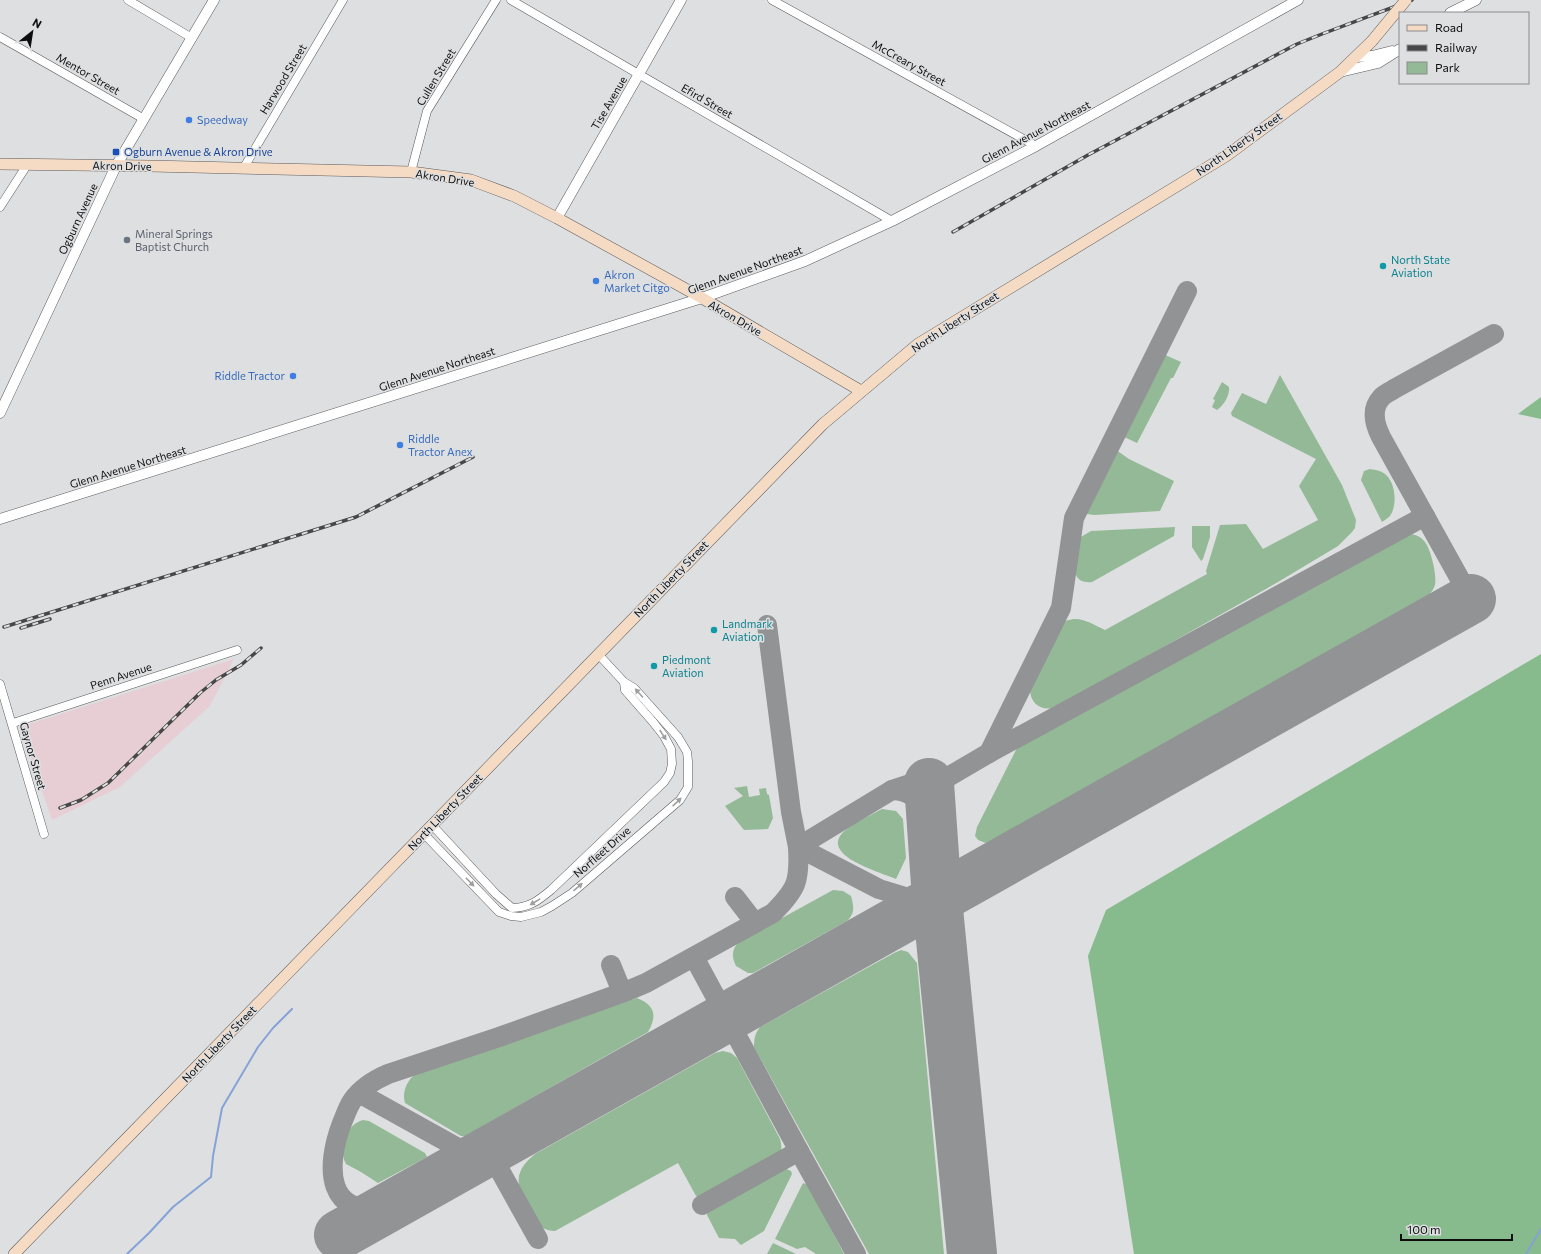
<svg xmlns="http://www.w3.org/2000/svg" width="1541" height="1254" viewBox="0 0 1541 1254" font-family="Commissioner,sans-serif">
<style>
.industrial{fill:#e7ced4}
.green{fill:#94b997}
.forest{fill:#87ba8c}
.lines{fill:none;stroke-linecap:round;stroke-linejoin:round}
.stream{stroke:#85a2d7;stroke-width:2}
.taxiway{stroke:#929394;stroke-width:20}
.runway{stroke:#929394;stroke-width:50}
.minor-casing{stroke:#5b5b5d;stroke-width:9}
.tertiary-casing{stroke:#5b5b5d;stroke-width:11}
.secondary-casing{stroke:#5b5b5d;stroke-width:12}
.minor{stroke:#fff;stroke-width:8}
.tertiary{stroke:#fff;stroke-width:10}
.secondary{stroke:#f5dac4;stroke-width:11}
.rail-casing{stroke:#474748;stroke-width:3.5}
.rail{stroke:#dedfe1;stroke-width:2;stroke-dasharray:6;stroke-linecap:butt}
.secondary-bridge-casing{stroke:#5b5b5d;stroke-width:12;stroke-linecap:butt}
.secondary-bridge{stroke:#f5dac4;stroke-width:11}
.oneway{fill:#9f9f9f}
.shop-dot{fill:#3f7fe0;stroke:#dedfe1;stroke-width:1.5}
.transit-dot{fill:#1a4fb4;stroke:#dedfe1;stroke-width:1.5}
.worship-dot{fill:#6b7280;stroke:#dedfe1;stroke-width:1.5}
.culture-dot{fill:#0f9aa8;stroke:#dedfe1;stroke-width:1.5}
.labels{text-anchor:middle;stroke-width:3;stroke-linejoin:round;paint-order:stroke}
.street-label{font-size:11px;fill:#0e0e0f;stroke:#dedfe1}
.shop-label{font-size:11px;fill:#366cbe;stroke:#dedfe1;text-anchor:start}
.transit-label{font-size:11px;fill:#164399;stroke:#dedfe1;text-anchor:start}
.worship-label{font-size:11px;fill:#5b616d;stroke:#dedfe1;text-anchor:start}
.culture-label{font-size:11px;fill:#0d838f;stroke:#dedfe1;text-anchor:start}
</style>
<rect width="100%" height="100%" fill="#dedfe1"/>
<path class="industrial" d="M234,659L210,706L120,787L52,820L20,727Z"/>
<g class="green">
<path d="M1163,354L1181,362L1173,378H1171L1137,443L1122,436Z"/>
<path d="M1280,375L1342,485L1356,520L1355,528L1352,532L1338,546L1278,582L1059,706C1040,714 1026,701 1031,681L1058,626C1075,612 1088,622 1105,630L1207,574L1206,571L1220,525L1246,524L1263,549L1318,520L1299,486L1316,459L1232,416L1231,413L1242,393L1266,404Z"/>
<path d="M1222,382L1229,387C1230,395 1224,405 1217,410L1212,407L1215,400L1213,399Z"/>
<path d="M1116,452H1119L1129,459L1174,481L1160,511L1094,515L1087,514L1085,511L1113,454Z"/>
<path d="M1370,469C1376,470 1383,471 1387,476C1396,485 1397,506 1390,516C1388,518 1385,520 1382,522L1361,480L1364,471Z"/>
<path d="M1192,526H1210V537L1203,559L1201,561L1192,547Z"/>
<path d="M1175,527L1174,536L1092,582C1065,585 1077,553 1079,538L1091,531Z"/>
<path d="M1411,534C1417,535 1421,537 1425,542C1431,550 1437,575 1435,585C1434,589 1431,592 1429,595L1005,834L986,843L978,840L975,836L977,827L1017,748L1394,539Z"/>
<path d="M747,786L749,797L760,795L759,789L766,788L767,794L769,795L773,818L768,829L744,830L725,806L743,796L734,788Z"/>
<path d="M882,809L896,811L903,819L906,858L896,879C880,872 814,854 847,829C858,821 871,815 882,809Z"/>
<path d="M833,890L843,891L851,896C854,907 855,913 847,921L753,973H748L736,966C731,956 732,948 740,941Z"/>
<path d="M901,950L908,952L917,963L944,1254H869L754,1047C754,1038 755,1034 760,1027L894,953Z"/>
<path d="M637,998C654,1005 658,1015 648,1032L465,1136H461L405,1103C401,1090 409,1077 420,1071Z"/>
<path d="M723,1051L731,1053L737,1058L780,1139C781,1143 782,1147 781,1151C777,1159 714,1191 702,1198L696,1196L678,1163L555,1231C551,1231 546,1230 543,1228C531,1219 516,1190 519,1176C521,1166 529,1159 535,1154L715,1053Z"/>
<path d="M363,1120L369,1121L425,1153L427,1157L378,1183L361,1172L346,1164C338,1149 346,1124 363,1120Z"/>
<path d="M784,1168L791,1171L792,1174L764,1231L741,1245L735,1239L719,1238L707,1215L708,1208Z"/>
<path d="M803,1183L808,1185L844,1254H816L805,1247L797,1249L775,1239Z"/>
<path d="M773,1243L794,1253L796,1254H767Z"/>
</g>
<g class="forest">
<path d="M1541,397V419L1518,414Z"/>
<path d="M1541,654V1254H1134L1088,956L1106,910Z"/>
</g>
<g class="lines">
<g class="stream">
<path d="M127,1254L149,1233L173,1207L211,1177L213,1156L222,1108L258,1047L273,1028L292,1009"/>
<path d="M1526,1254L1541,1229"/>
</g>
<g class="taxiway">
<path d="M1471,599L1381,437C1375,425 1370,410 1381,398C1384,394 1390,392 1394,389L1494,334"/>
<path d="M767,625L791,812L798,847L879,889L912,899H937"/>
<path d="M989,753L1061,608L1074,518L1187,291"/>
<path d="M892,790C914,791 921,802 932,820"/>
<path d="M735,897L755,923"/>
<path d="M898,898L918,910L931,928L944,960"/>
<path d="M694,957L799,1151L856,1254"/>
<path d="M611,965L622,992"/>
<path d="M359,1093L476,1158"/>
<path d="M489,1151L538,1239"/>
<path d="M702,1205L799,1151"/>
<path d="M389,1207C326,1220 325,1167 342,1123C345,1116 348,1107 352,1101C361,1088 374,1080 388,1074L499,1037L627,991L646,983L773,913C797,889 800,881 798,847L892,790L907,785L941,781L989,753L1425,516"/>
</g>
<g class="runway">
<path d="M929,783L937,899L972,1254"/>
<path d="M339,1235L1471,599"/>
</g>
<g class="minor-casing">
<g id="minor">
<path d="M128,0L192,38"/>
<path d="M511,0L892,221"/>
<path d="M772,0L1036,146"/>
<path d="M0,37L144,119"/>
<path d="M243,169L343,0"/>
<path d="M411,172L427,111L496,0"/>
<path d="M0,207L27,165"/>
<path d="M0,684L44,834"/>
<path d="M13,723L237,650"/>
<path d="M432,825L496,894L512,908C529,908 539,900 551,890L664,782L670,773L672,764L671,749L664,736L653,722L625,690L624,682"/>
<path d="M424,834L499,912L511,916L521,917L541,912L552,906L572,893L680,800L688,787V761L687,752L678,737L634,688L624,682L598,654"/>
</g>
</g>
<g class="tertiary-casing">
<g id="tertiary">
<path d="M1450,13L1476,0"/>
<path d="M1356,57L1372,56L1392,51"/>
<path d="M1340,72L1378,63L1400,49"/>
<path d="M557,218L681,0"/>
<path d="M0,413L116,166L214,0"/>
<path d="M0,519L702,298L805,261L892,221L1036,146L1298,0"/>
</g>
</g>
<g class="secondary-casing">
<g id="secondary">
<path d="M0,164L150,166L411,172L471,180L514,196L557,218L702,298L861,391"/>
<path d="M14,1254L823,424L918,344L1226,156L1340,72L1372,41"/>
</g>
</g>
<use href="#minor" class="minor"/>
<use href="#tertiary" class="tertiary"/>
<use href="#secondary" class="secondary"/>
<g class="rail-casing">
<g id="rail">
<path d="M953,232L1088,155L1297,44L1322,34L1412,0"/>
<path d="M4,627L356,517L473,457"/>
<path d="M21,628L50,619"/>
<path d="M60,808L81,800L108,783L200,693L216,680L241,665L261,648"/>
</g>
</g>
<use href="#rail" class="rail"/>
<g class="secondary-bridge-casing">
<path id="secondary-bridge" d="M1372,41L1406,0"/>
</g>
<use href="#secondary-bridge" class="secondary-bridge"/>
</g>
<defs><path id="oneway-solid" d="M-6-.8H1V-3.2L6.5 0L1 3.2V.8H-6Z"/></defs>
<g class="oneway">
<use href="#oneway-solid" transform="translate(639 693) rotate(-132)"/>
<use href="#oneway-solid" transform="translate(663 735) rotate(57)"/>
<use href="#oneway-solid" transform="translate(677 802) rotate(-43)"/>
<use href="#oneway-solid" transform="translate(470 882) rotate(46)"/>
<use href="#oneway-solid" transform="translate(578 887) rotate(-41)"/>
<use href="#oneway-solid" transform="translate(535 902) rotate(149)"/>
</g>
<g class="shop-dot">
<circle cx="189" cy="120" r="4"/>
<circle cx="596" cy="281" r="4"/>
<circle cx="293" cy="376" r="4"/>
<circle cx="400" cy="445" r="4"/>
</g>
<rect class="transit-dot" x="112" y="148" width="8" height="8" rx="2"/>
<circle class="worship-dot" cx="127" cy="240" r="4"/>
<g class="culture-dot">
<circle cx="1383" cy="266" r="4"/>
<circle cx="714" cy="630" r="4"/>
<circle cx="654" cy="666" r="4"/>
</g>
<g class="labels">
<g class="street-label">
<text transform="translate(909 63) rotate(29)" y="4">McCreary Street</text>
<text transform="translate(88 74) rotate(30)" y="4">Mentor Street</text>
<text transform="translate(436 77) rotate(-59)" y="4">Cullen Street</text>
<text transform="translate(283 79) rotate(-59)" y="4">Harwood Street</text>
<text transform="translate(707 101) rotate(30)" y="4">Efird Street</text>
<text transform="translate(609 103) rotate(-60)" y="4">Tise Avenue</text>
<text transform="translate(1036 132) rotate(-28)" y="4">Glenn Avenue Northeast</text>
<text transform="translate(1239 144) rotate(-35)" y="4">North Liberty Street</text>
<text transform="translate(122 166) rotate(1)" y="4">Akron Drive</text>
<text transform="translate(445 178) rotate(9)" y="4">Akron Drive</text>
<text transform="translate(78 219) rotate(-65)" y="4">Ogburn Avenue</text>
<text transform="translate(745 270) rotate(-20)" y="4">Glenn Avenue Northeast</text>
<text transform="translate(735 318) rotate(30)" y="4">Akron Drive</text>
<text transform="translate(955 322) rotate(-33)" y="4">North Liberty Street</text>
<text transform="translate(437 369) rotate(-18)" y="4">Glenn Avenue Northeast</text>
<text transform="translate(128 467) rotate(-17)" y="4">Glenn Avenue Northeast</text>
<text transform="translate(671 579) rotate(-46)" y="4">North Liberty Street</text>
<text transform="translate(121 676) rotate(-18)" y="4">Penn Avenue</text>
<text transform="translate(33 756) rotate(74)" y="4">Gaynor Street</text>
<text transform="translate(445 812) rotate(-46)" y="4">North Liberty Street</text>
<text transform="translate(602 852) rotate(-41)" y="4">Norfleet Drive</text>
<text transform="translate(219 1044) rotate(-46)" y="4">North Liberty Street</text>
</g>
<g class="shop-label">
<text x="197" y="124">Speedway</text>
<text x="604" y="279">Akron<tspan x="604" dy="13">Market Citgo</tspan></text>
<text x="285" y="380" text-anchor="end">Riddle Tractor</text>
<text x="408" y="443">Riddle<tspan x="408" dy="13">Tractor Anex</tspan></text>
</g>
<g class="transit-label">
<text x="124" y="156">Ogburn Avenue &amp; Akron Drive</text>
</g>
<g class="worship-label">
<text x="135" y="238">Mineral Springs<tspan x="135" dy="13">Baptist Church</tspan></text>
</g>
<g class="culture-label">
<text x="1391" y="264">North State<tspan x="1391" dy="13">Aviation</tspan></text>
<text x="722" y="628">Landmark<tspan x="722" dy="13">Aviation</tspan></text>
<text x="662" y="664">Piedmont<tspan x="662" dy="13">Aviation</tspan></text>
</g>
</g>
<rect x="1399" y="12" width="130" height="72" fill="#dedfe1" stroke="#8b8b8d"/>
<rect x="1407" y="25" width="20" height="6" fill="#f5dac4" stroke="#8b8b8d"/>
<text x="1435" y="32" font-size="12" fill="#0e0e0f">Road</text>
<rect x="1407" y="45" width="20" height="6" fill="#474748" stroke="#8b8b8d"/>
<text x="1435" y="52" font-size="12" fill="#0e0e0f">Railway</text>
<rect x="1407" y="62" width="20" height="12" fill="#94b997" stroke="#8b8b8d"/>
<text x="1435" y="72" font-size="12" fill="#0e0e0f">Park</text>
<g transform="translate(32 32) rotate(30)" stroke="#dedfe1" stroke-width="3" paint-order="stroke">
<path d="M0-3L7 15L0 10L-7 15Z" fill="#0e0e0f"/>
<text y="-6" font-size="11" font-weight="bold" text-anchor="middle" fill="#0e0e0f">N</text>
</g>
<path d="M1401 1234v6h111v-6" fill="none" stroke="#0e0e0f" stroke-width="2"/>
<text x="1407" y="1234" font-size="12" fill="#0e0e0f" stroke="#dedfe1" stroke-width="3" paint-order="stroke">100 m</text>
</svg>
